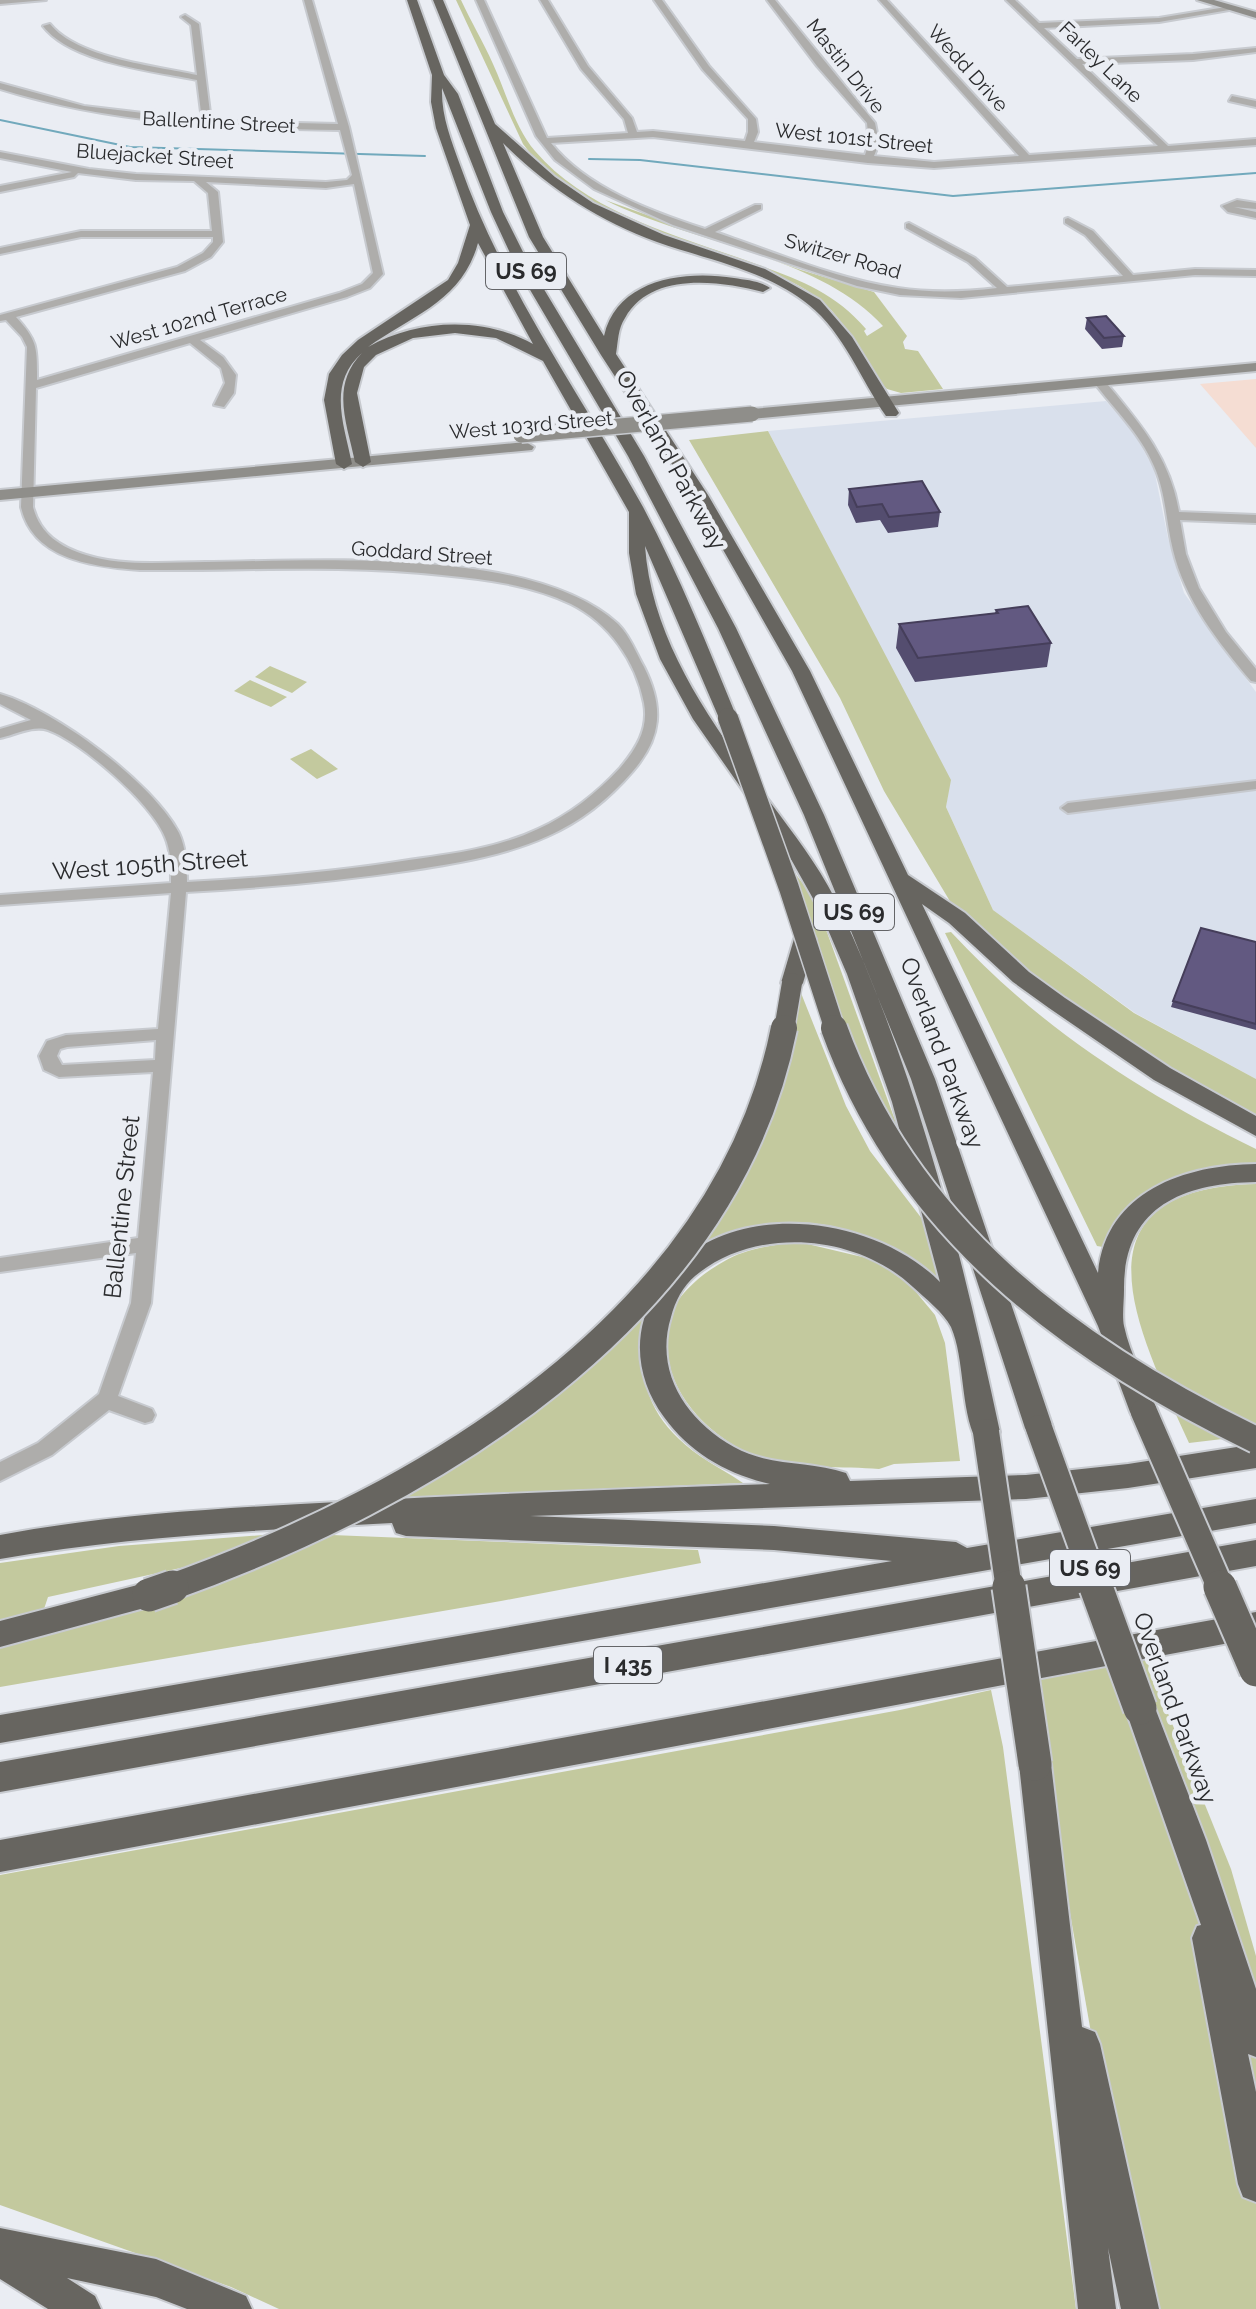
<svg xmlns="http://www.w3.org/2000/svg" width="1256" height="2309" viewBox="0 0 1256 2309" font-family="Raleway,sans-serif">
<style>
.built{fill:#d9e0ec}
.industrial{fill:#f5ddd3}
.green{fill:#c3c99e}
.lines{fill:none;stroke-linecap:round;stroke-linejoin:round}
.stream{stroke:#71a9bc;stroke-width:2}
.street-casing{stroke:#c7cacf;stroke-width:4}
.secondary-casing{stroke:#c7cacf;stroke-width:4}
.highway-casing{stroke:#c7cacf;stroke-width:4}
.street{fill:#aeadab;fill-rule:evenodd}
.secondary{fill:#8f8e8a;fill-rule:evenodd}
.highway{fill:#676560;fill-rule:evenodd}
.secondary-bridge-casing{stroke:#c7cacf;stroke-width:18;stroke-linecap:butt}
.highway-bridge-far2-casing{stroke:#c7cacf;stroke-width:23;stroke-linecap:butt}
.highway-bridge-far1-casing{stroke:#c7cacf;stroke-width:30;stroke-linecap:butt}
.highway-bridge-casing{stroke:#c7cacf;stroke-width:37;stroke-linecap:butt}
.secondary-bridge{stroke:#8f8e8a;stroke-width:15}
.highway-bridge-far2{stroke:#676560;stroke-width:20}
.highway-bridge-far1{stroke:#676560;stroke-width:26}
.highway-bridge{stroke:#676560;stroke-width:33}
.wall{fill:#544d6f}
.building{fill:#625981;stroke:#453e5a;stroke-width:2}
.labels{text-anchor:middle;stroke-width:8;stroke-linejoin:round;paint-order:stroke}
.far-street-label{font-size:20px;fill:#2a2b2d;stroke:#eaedf3}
.shield{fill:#eaedf3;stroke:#646568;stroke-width:2}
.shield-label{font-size:22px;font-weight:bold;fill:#2a2b2d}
.street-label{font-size:24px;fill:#2a2b2d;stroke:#eaedf3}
</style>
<rect width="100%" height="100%" fill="#eaedf3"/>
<path class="built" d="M1106,401L1134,433L1154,469L1168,538L1184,593L1256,692V1079L1135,1013L993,910L946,807L950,780L768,431Z"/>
<path class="industrial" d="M1256,379V448L1200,384Z"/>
<g class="green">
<path d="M456,0H461C471,22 483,41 493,64C506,92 515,128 535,151C587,212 675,235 748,261C794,278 833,290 866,329L864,331L867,336L883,326C819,255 690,243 605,200L801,270L874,292L907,336L903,342L905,349L918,351L943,389L901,393L887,389C857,362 852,320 812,294C789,278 761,269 734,260C660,234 572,211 523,144Z"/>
<path d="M768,431L951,780L946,807L993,910L1134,1013L1256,1079V1123L1088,1030L954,908L884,791L840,698L689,440Z"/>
<path d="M270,666L307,682L292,693L255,677Z"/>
<path d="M250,680L287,697L271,707L234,691Z"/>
<path d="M311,749L338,769L317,779L290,759Z"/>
<path d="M795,873L814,899L824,924L904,1145L851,1048Z"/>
<path d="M951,932C1039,1027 1140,1092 1256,1149V1168C1227,1167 1189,1166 1164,1184C1141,1200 1124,1228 1103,1247L1097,1246L945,933Z"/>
<path d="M801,993L846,1106L870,1151L929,1228L943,1282L938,1283C894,1238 819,1210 756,1228C735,1235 713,1245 693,1253L782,1070Z"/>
<path d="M1256,1184V1435L1189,1443C1139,1333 1063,1189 1256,1184Z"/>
<path d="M799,1242L875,1260L911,1286L935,1315L945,1343L960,1461L894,1464L879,1469C840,1466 781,1470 746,1452C703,1430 663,1388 668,1337C669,1330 668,1319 671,1313C680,1292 703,1273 723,1262C746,1248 773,1245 799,1242Z"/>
<path d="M648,1307C635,1372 643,1416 700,1456C714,1466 729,1473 743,1483L407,1497L492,1439Z"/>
<path d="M276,1534L208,1562L48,1597L43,1612L0,1621V1563L119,1546Z"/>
<path d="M332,1535L698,1550L701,1563L501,1601L0,1687V1645C115,1620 226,1585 332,1535Z"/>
<path d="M1146,1659L1231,1869L1256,1956V2309H1155L1103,2101L1070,1913L1038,1680Z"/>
<path d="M991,1690L1003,1747L1076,2309H279L231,2287L0,2205V1875L900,1710Z"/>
</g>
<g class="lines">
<g class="stream">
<path d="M0,120L130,147L425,156"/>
<path d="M589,159L640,160L953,196L1256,173"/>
</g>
<g class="street-casing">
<g id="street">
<path d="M0,0H46L0,4Z"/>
<path d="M304,0H312L349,127L383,274L370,288L347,297L200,340L223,357L236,375L234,393L224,407L214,405L225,383L221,368L190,343L36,388L33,507C40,534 60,547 86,555C124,567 167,562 206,562C316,561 533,546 618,624C630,636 636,653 644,667C664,707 662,737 633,771C610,798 580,822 548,836C506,855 459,863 413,870C338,881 262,888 186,892L151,1303L118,1396L152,1409L155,1415L152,1421L145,1423L109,1410L52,1455L0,1481V1462L38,1443L99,1394L131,1303L136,1253L0,1272V1258L138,1238L153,1072L59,1077L44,1070L39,1056L47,1041L66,1035L158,1029L171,893L0,905V895L171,883V880C171,866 171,851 165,837C152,804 82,742 48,730C33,725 15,735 0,738V729L31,720L0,704V694C55,710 152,782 179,833C186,848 187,866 187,882C261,878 335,872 409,860C453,854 498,848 538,829C569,815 597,793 620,768C636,749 649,729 644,703C636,661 609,623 571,604C532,585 485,579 442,575C342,564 241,571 140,570C94,567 33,560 21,507L27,347L22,337L6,320L0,321V315L177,267L203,253L213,242V237H81L0,254V248L81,231H212L208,193L194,181L136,180L78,173L74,177L0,192V186L72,172L0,158V152L89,169L136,174L326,182L347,180L352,175L340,130C224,128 112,124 0,89V83L84,106L202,120L197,80C154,71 71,63 43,26L50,24C77,58 155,66 197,75L191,25L181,17L185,15L199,24L211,121L338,124ZM206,182L326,188L354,184L373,273L362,284L339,293L37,380C37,348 38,341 16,317L185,271L211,257L223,242L218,192ZM156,1040L155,1060L62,1065L57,1056L60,1049L67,1047Z"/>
<path d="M476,0H484L547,138L628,133L624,119L581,69L540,0H548L588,66L632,118L637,132L653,131L745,141L748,132V119L703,70L654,0H662L709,66L756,119L758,132L754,142L865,155L869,143L867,123L817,66L767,0H775L875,123L879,143L874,156L934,162L1019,156L879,0H887L1029,155L1158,146L1006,0H1015L1039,23L1159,18L1232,6L1229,10L1159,22L1044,28L1077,59L1193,54L1256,48V52L1193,60L1082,64L1168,146L1256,139V145L934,168L868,163L653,137L551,143C586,188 653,212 705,229L755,205H761V209L715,232C774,252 836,279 898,288C931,293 964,292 997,288L968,262L906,228V224L909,223L975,258L1007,287L1123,276L1085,235L1065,223V219L1068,218L1093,231L1133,275L1195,269L1256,270V276L1195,275L961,298L900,295L857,286L673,225L594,189L555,160L536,136Z"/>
<path d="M1232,96L1256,101V107L1229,101Z"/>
<path d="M1237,200L1256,203V209L1234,207L1256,212V218L1228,212L1222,206Z"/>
<path d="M1095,379H1103C1138,421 1170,457 1179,512L1256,515V523L1180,520L1186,554L1199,588L1226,632L1256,669V682L1251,681C1218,642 1185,600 1173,550C1166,522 1166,493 1154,466C1140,433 1114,409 1093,381Z"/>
<path d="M1256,781V789L1068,813L1061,808L1068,803Z"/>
</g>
</g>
<g class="secondary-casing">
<g id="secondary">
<path d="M1197,0H1214L1256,12V18Z"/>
<path d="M1256,363V371L752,419L744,414L752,409Z"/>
<path d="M526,442L534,447L532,450L0,500V490Z"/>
</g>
</g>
<g class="highway-casing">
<g id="highway">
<path d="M407,0H417L444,75L458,94L503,212L530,266L644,456L736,628L824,815L935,1079L1053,1428L1049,1436L1039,1439L1029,1436L1025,1428L911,1079L804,815L718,628L628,456L516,266L491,212L442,88C441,115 451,140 460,165C503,288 581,394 643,507C679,575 708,647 737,718L735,722H721L719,718L645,546C652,648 721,736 779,814C802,845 825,876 841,911C918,1076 962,1255 1000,1432L996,1440L986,1443L976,1440C960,1408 965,1359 951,1327C944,1313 925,1298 913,1287C857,1234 756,1225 695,1276C683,1286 675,1301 671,1317C654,1372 686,1420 734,1447C769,1467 809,1460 846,1473L850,1481L1026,1475L1128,1464L1256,1444V1468L1128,1488L1026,1499L530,1516L774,1526L956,1542L967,1548L1256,1499V1523L0,1743V1715L892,1561L774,1550L406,1536L396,1533L392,1523C261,1530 129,1536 0,1559V1535C112,1514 225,1508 338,1502C482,1494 626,1489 770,1484C727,1474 690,1453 664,1417C643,1389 634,1353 644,1319C682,1194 862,1203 940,1282L892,1102L847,974L820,911L792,861L693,719L660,659L636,594L629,553V512L543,361L496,338L455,333L413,338L376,355L364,367L357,393L371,462L363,467L355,462C347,423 330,386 362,353C327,384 344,424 352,464L344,469L336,464L324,400L329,374L342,355L358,340L448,280L458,263L470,225L436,128L431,102L432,75ZM478,243L533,344C483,316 417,319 368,347C413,315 462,301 478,243Z"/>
<path d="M433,0H443L495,124L555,177L593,203L664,235L765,269L820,300L852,337L899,413L896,416H886C861,380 844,333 809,305C766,270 708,260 657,242C598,220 548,188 503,143L543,237L604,336C617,279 684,270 734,278C746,280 761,281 770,288L763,292C720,281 651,271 625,318C618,328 618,342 616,354L708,495L810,671L908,875L965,913L1029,972L1065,998L1170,1068L1256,1116V1136L1154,1080L1049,1008L1013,982L949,923L922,904L1098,1273C1106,1191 1185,1165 1256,1164V1182C1183,1183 1123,1207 1124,1290C1124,1301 1122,1316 1124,1326C1130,1355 1147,1384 1158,1412L1154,1420L1144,1423L1134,1420L1130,1412L1098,1326L792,671L692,495L601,355L529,237Z"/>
<path d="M805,932L813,934L816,939L803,983L800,988H784L781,983L794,939L797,934Z"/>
<path d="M1256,1540V1566L0,1792V1762Z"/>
<path d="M149,1582L159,1586L164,1595L159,1604L0,1647V1621Z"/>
<path d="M1256,1612V1638L0,1872V1840Z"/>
<path d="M1140,1694L1151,1698L1155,1708L1206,1840L1256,1989V2057L1248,2054L1256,2092V2202L1243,2197L1238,2184L1192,1938L1197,1926L1201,1925L1125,1708L1129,1698Z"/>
<path d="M1035,1749L1046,1754L1051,1764L1082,2027L1095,2032L1100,2044L1159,2309H1121L1108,2248L1116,2309H1078L1019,1764L1024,1754Z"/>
<path d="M0,2228L156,2259L246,2296L252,2309H187L156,2297L67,2278L95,2296L101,2309H48L0,2279Z"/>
</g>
</g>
<use href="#street" class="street"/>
<use href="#secondary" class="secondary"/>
<use href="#highway" class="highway"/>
<g class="secondary-bridge-casing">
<path id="secondary-bridge" d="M521,435L752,414"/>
</g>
<g class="highway-bridge-far2-casing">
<g id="highway-bridge-far2">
<path d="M728,718L789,888L835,1030"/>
<path d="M784,1030L792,983"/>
</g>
</g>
<g class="highway-bridge-far1-casing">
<g id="highway-bridge-far1">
<path d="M834,1028C907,1229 1070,1350 1256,1440"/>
<path d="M1144,1412L1221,1589"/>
<path d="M1039,1428L1097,1589"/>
<path d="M986,1432L1009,1589"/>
<path d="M166,1589C425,1497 726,1320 784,1028"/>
</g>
</g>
<g class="highway-bridge-casing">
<g id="highway-bridge">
<path d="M1009,1587L1035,1764"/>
<path d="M1096,1587L1140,1708"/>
<path d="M1220,1587L1256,1670"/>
<path d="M149,1595L172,1587"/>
</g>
</g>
<use href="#secondary-bridge" class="secondary-bridge"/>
<use href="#highway-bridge-far2" class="highway-bridge-far2"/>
<use href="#highway-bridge-far1" class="highway-bridge-far1"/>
<use href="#highway-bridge" class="highway-bridge"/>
</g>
<g class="wall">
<path d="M1087,318L1124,336L1122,347L1102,349L1085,329Z"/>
<path d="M849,489L940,512L938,527L888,533L880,520L856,523L848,505Z"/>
<path d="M996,610L1051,643L1047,667L915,682L896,648L899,624L995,613Z"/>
<path d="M1256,942V1030L1171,1007L1173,1001Z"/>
</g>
<g class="building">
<path d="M1106,316L1124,336L1104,338L1087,318Z"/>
<path d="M922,481L940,512L889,517L882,504L857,507L849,489Z"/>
<path d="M1028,606L1051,643L918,658L899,624L998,613L996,610Z"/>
<path d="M1201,928L1256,942V1024L1173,1001Z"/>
</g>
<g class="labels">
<g class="far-street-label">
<text transform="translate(1101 62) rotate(44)" y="7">Farley Lane</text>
<text transform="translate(846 66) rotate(52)" y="7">Mastin Drive</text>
<text transform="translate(968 68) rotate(48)" y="7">Wedd Drive</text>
<text transform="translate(219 122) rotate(3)" y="7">Ballentine Street</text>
<text transform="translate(854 138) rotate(6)" y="7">West 101st Street</text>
<text transform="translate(155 156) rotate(4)" y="7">Bluejacket Street</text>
<text transform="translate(843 256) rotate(16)" y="7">Switzer Road</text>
<text transform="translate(199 318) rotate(-16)" y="7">West 102nd Terrace</text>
<text transform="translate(531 425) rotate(-5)" y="7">West 103rd Street</text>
<text transform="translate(422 553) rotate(4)" y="7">Goddard Street</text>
</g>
<g class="shield">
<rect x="486" y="253" width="80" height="36" rx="6"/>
<rect x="814" y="894" width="80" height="36" rx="6"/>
<rect x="1050" y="1550" width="80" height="36" rx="6"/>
<rect x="594" y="1647" width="68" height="36" rx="6"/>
</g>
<g class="shield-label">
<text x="526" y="279">US 69</text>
<text x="854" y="920">US 69</text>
<text x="1090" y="1576">US 69</text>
<text x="628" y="1673">I 435</text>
</g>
<g class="street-label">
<text transform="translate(671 460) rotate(61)" y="8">Overland Parkway</text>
<text transform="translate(150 865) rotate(-4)" y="8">West 105th Street</text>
<text transform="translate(942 1053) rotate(70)" y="8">Overland Parkway</text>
<text transform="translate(122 1207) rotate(-84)" y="8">Ballentine Street</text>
<text transform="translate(1175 1708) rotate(70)" y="8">Overland Parkway</text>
</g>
</g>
</svg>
